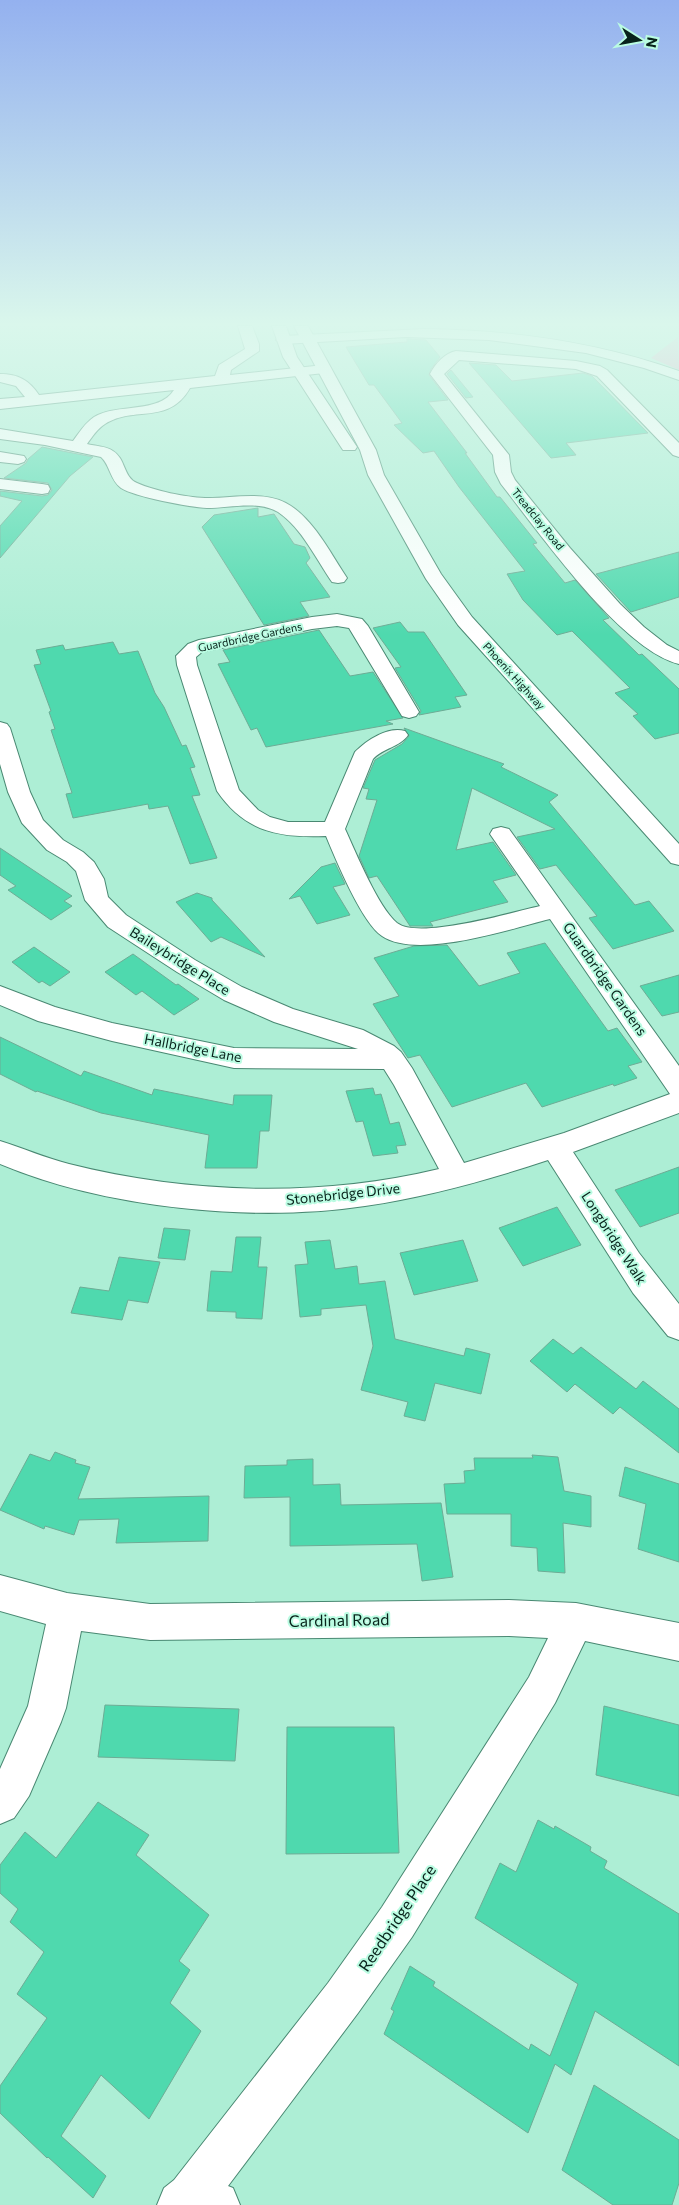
<svg xmlns="http://www.w3.org/2000/svg" width="679" height="2205" viewBox="0 0 679 2205" font-family="Commissioner,sans-serif">
<style>
.green{fill:#e9a2c4}
.building{fill:#4fd9ae;stroke:#6dac95}
.lines{fill:none;stroke-linecap:round;stroke-linejoin:round}
.minor-casing{stroke:#498872;stroke-width:2}
.major-casing{stroke:#498872;stroke-width:2}
.minor{fill:#fff;fill-rule:evenodd}
.major{fill:#fff;fill-rule:evenodd}
.labels{text-anchor:middle;stroke-width:4;stroke-linejoin:round;paint-order:stroke}
.far-street-label{font-size:11px;fill:#08231b;stroke:#bafce2}
.street-label{font-size:14px;fill:#08231b;stroke:#bafce2}
.near-street-label{font-size:16px;fill:#08231b;stroke:#bafce2}
</style>
<rect width="100%" height="100%" fill="#adeed5"/>
<path class="green" d="M678,337L679,370L651,358Z"/>
<g class="building">
<path d="M407,339L426,340L440,357L431,369L429,375L448,400L428,402L467,453H465L497,497H500L537,543L533,544L565,583L575,580L609,618L603,620L639,655L642,654L679,689V733L655,739L633,716L638,714L615,693L630,688L572,631L557,635L523,600L507,574L525,571L459,487L434,451L423,453L394,425L402,423L374,385H369L346,347L407,342Z"/>
<path d="M469,363L496,365L512,381L583,373L592,376L648,433L566,443L576,455L551,458Z"/>
<path d="M451,370L473,397L466,398L447,374Z"/>
<path d="M42,447L93,457L70,476L0,558V526L22,501L0,496V491L42,496L48,495L52,490L48,483L4,478L26,463L28,459Z"/>
<path d="M258,508V517L274,514L294,544L305,547L310,558L306,563L330,597L300,602L309,616L264,625L202,527L214,515Z"/>
<path d="M679,552V597L631,612L596,574Z"/>
<path d="M400,622L408,632H424L467,695L455,697L461,707L419,715L421,711L395,668L401,667L373,628Z"/>
<path d="M319,630L350,676L373,672L403,718L386,721L393,724L266,747L257,728L251,730L218,664L230,662L223,650Z"/>
<path d="M113,642L119,654L138,651L155,693L164,707L182,746L186,745L195,767L190,768L200,795L192,796L217,858L190,864L168,806L149,809L148,804L73,818L66,794L72,793L51,730L55,729L49,712L51,711L34,665L41,664L36,650L63,645L65,650Z"/>
<path d="M404,728L504,764L501,767L558,795L549,802L635,905L649,901L674,931L613,949L589,918L597,916L556,865L540,869L517,837L555,829L472,788L456,850L493,842L516,875L493,881L508,902L430,922L433,926H410L377,876L369,878L359,856L377,800L366,799L369,789L363,788L375,760L402,744L409,736Z"/>
<path d="M0,848L72,896L64,901L72,906L51,920L8,890L16,886L0,875Z"/>
<path d="M335,863L345,884L333,887L350,915L317,924L300,896L289,899L321,867Z"/>
<path d="M197,893L212,898V900L265,957L221,937L211,942L176,902Z"/>
<path d="M545,943L608,1031L617,1028L642,1062L628,1066L637,1078L614,1086L613,1084L542,1107L526,1083L452,1107L420,1055L408,1058L373,1004L399,996L374,958L414,946L447,945L479,986L520,973L507,953Z"/>
<path d="M34,947L70,972L50,986L42,981L39,983L12,962Z"/>
<path d="M133,954L176,985L178,984L199,999L174,1015L142,991L136,995L105,972Z"/>
<path d="M679,975V1012L662,1016L640,986Z"/>
<path d="M0,1037L81,1076L84,1071L152,1095L154,1089L233,1105L234,1095H272L269,1131H260L257,1168H205L209,1135L101,1113L37,1091L36,1092L0,1074Z"/>
<path d="M373,1088L375,1095L381,1094L390,1124L399,1122L406,1145L396,1146L398,1153L373,1156L363,1121L356,1122L346,1091Z"/>
<path d="M679,1167V1213L640,1227L615,1190Z"/>
<path d="M557,1207L581,1245L523,1266L499,1228Z"/>
<path d="M164,1228L190,1230L185,1260L158,1258Z"/>
<path d="M236,1237H261L258,1267H267L262,1319L236,1318V1312L207,1311L211,1271L232,1272Z"/>
<path d="M330,1240L335,1269L357,1266L359,1284L385,1281L395,1339L464,1356L466,1348L490,1354L481,1394L435,1383L425,1421L404,1416L408,1402L361,1390L373,1346L366,1305L321,1309V1315L300,1317L295,1265L308,1264L305,1242Z"/>
<path d="M463,1240L478,1281L414,1295L400,1253Z"/>
<path d="M119,1257L160,1262L148,1303L128,1300L122,1320L71,1313L80,1287L109,1291Z"/>
<path d="M553,1339L573,1354L581,1347L636,1389L643,1381L679,1409V1453L620,1407L613,1414L575,1384L567,1392L530,1361Z"/>
<path d="M55,1452L76,1460L75,1463L90,1467L78,1499L209,1496L208,1541L116,1543L119,1519L79,1520L74,1535L45,1526L44,1529L0,1510L30,1454L50,1461Z"/>
<path d="M532,1455L558,1457L564,1491L591,1496V1527L563,1523L565,1573L538,1571L537,1548L511,1546V1514H447L444,1484L465,1483L464,1471L475,1470L474,1458H533Z"/>
<path d="M313,1459V1485L340,1484L341,1505L441,1503L453,1577L422,1581L417,1544L290,1546V1497L244,1498L245,1466L287,1465V1460Z"/>
<path d="M625,1467L679,1484V1562L638,1549L646,1504L619,1496Z"/>
<path d="M105,1705L239,1709L235,1761L98,1757Z"/>
<path d="M604,1706L679,1725V1796L596,1775Z"/>
<path d="M287,1727H394L399,1853L286,1854Z"/>
<path d="M98,1802L149,1835L136,1855L209,1915L179,1961L190,1970L170,2003L201,2031L149,2119L101,2075L61,2136L106,2176L93,2198L48,2157L47,2158L0,2113V2086L47,2018L17,1994L44,1952L10,1922L18,1909L0,1893V1865L25,1832L56,1858Z"/>
<path d="M538,1820L554,1829L555,1826L591,1847L590,1851L607,1861L604,1868L679,1914V2066L595,2011L571,2075L555,2064L528,2133L384,2034L394,2011L391,2009L410,1966L435,1982L433,1986L529,2050L531,2044L550,2056L578,1984L475,1918L500,1863L516,1872Z"/>
<path d="M594,2085L679,2140V2183L672,2205H613L562,2170Z"/>
</g>
<g class="lines">
<g class="minor-casing">
<g id="minor">
<path d="M238,326H252L259,344V351L231,370L230,375L324,365L329,366L331,369L329,372L324,373L190,388C168,426 135,405 105,424C97,429 92,437 87,444C95,446 106,446 113,451C126,459 123,477 137,483C155,491 185,497 205,498C232,499 266,489 291,506C315,522 331,554 347,578L344,582L338,583L332,582C316,559 302,528 278,512C258,500 229,508 207,508C189,507 135,497 121,488C110,480 110,465 101,457L45,445L0,439V429L73,441C79,433 85,423 94,417C117,403 159,414 174,390L0,409V399L25,397L16,386L0,382V374C18,374 29,380 39,395L215,376L219,365L245,349Z"/>
<path d="M424,329C512,330 596,342 679,371V380L644,368L586,353L489,340L406,337L283,344L276,340L283,336Z"/>
<path d="M456,351L576,361L600,366L607,370L679,443V457L673,455L597,376L576,369L459,360L444,374L509,455L511,472L515,480L570,548L620,604L644,627L667,645L679,651V664C621,650 539,532 501,484L495,472L493,455L430,374C435,364 445,353 456,351Z"/>
<path d="M0,452L24,456L26,459L24,462L18,464L0,462Z"/>
<path d="M0,479L42,484L48,485L50,489L48,493L42,494L0,489Z"/>
<path d="M337,614L362,619L368,626L419,712L416,716L409,718L402,716L349,628L337,626L312,629L202,652L196,657L197,665L239,790L258,810L270,817L288,822H325L355,752C367,740 388,726 405,731L408,735C400,747 383,748 373,759L345,829C356,853 378,907 397,923C419,940 513,912 540,906L490,834L493,829L501,827L509,829L679,1066V1113L573,1152L639,1253L679,1304V1340L668,1336L633,1293L548,1160C488,1180 427,1197 365,1206C253,1223 104,1208 0,1164V1141C23,1148 45,1158 69,1164C189,1194 318,1198 439,1169L394,1085L384,1069L234,1068L112,1041L38,1021L0,1005V986L55,1007L112,1023L234,1048L358,1049L274,1022L224,1000L177,972L108,927L85,900L76,871L67,862L47,850L22,823L8,792L0,764V722L7,724L10,728L30,792L43,820L63,840L83,852L94,862L104,879L108,897L126,915L195,960L242,987L293,1009L363,1030L394,1046L401,1052L412,1068L464,1163L564,1133L670,1094L550,919C510,929 417,960 382,936C362,923 336,860 326,836C279,838 245,832 217,791L177,665L176,656L188,644L199,640L312,617Z"/>
<path d="M0,1575L67,1593L150,1604L509,1600L576,1603L679,1623V1661L585,1641L555,1703L412,1937L358,2013L228,2186L233,2188L240,2205H157L164,2188L174,2180L328,1983L382,1907L529,1677L548,1638L509,1636L150,1640L81,1631L66,1708L61,1722L29,1796L14,1818L0,1824V1769L28,1706L46,1624L0,1611Z"/>
</g>
</g>
<g class="major-casing">
<g id="major">
<path d="M272,326H286L297,357L357,447L355,450H343L341,447L283,357Z"/>
<path d="M294,326H308L376,450L384,475L441,574L472,617L679,844V865L671,863L458,625L426,579L368,475L360,450Z"/>
</g>
</g>
<use href="#minor" class="minor"/>
<use href="#major" class="major"/>
</g>
<linearGradient id="sky" x2="0" y2="1"><stop stop-color="#94b1ef"/><stop offset="0.51" stop-color="#daf7ec"/><stop offset="1" stop-color="#daf7ec" stop-opacity="0"/></linearGradient>
<rect width="679" height="635" fill="url(#sky)"/>
<g class="labels">
<g class="far-street-label">
<text transform="translate(538 519) rotate(51)" y="4">Treadclay Road</text>
<text transform="translate(250 637) rotate(-12)" y="4">Guardbridge Gardens</text>
<text transform="translate(514 676) rotate(48)" y="4">Phoenix Highway</text>
</g>
<g class="street-label">
<text transform="translate(180 961) rotate(32)" y="5">Baileybridge Place</text>
<text transform="translate(605 979) rotate(55)" y="5">Guardbridge Gardens</text>
<text transform="translate(193 1048) rotate(11)" y="5">Hallbridge Lane</text>
<text transform="translate(343 1194) rotate(-6)" y="5">Stonebridge Drive</text>
<text transform="translate(614 1238) rotate(57)" y="5">Longbridge Walk</text>
</g>
<g class="near-street-label">
<text transform="translate(339 1620) rotate(-1)" y="6">Cardinal Road</text>
<text transform="translate(397 1918) rotate(-56)" y="6">Reedbridge Place</text>
</g>
</g>
<g transform="translate(639 40) rotate(101)" stroke="#bafce2" stroke-width="4" paint-order="stroke">
<path d="M0-4L9 19L0 12L-9 19Z" fill="#08231b"/>
<text y="-8" font-size="14" font-weight="bold" text-anchor="middle" fill="#08231b">N</text>
</g>
</svg>
